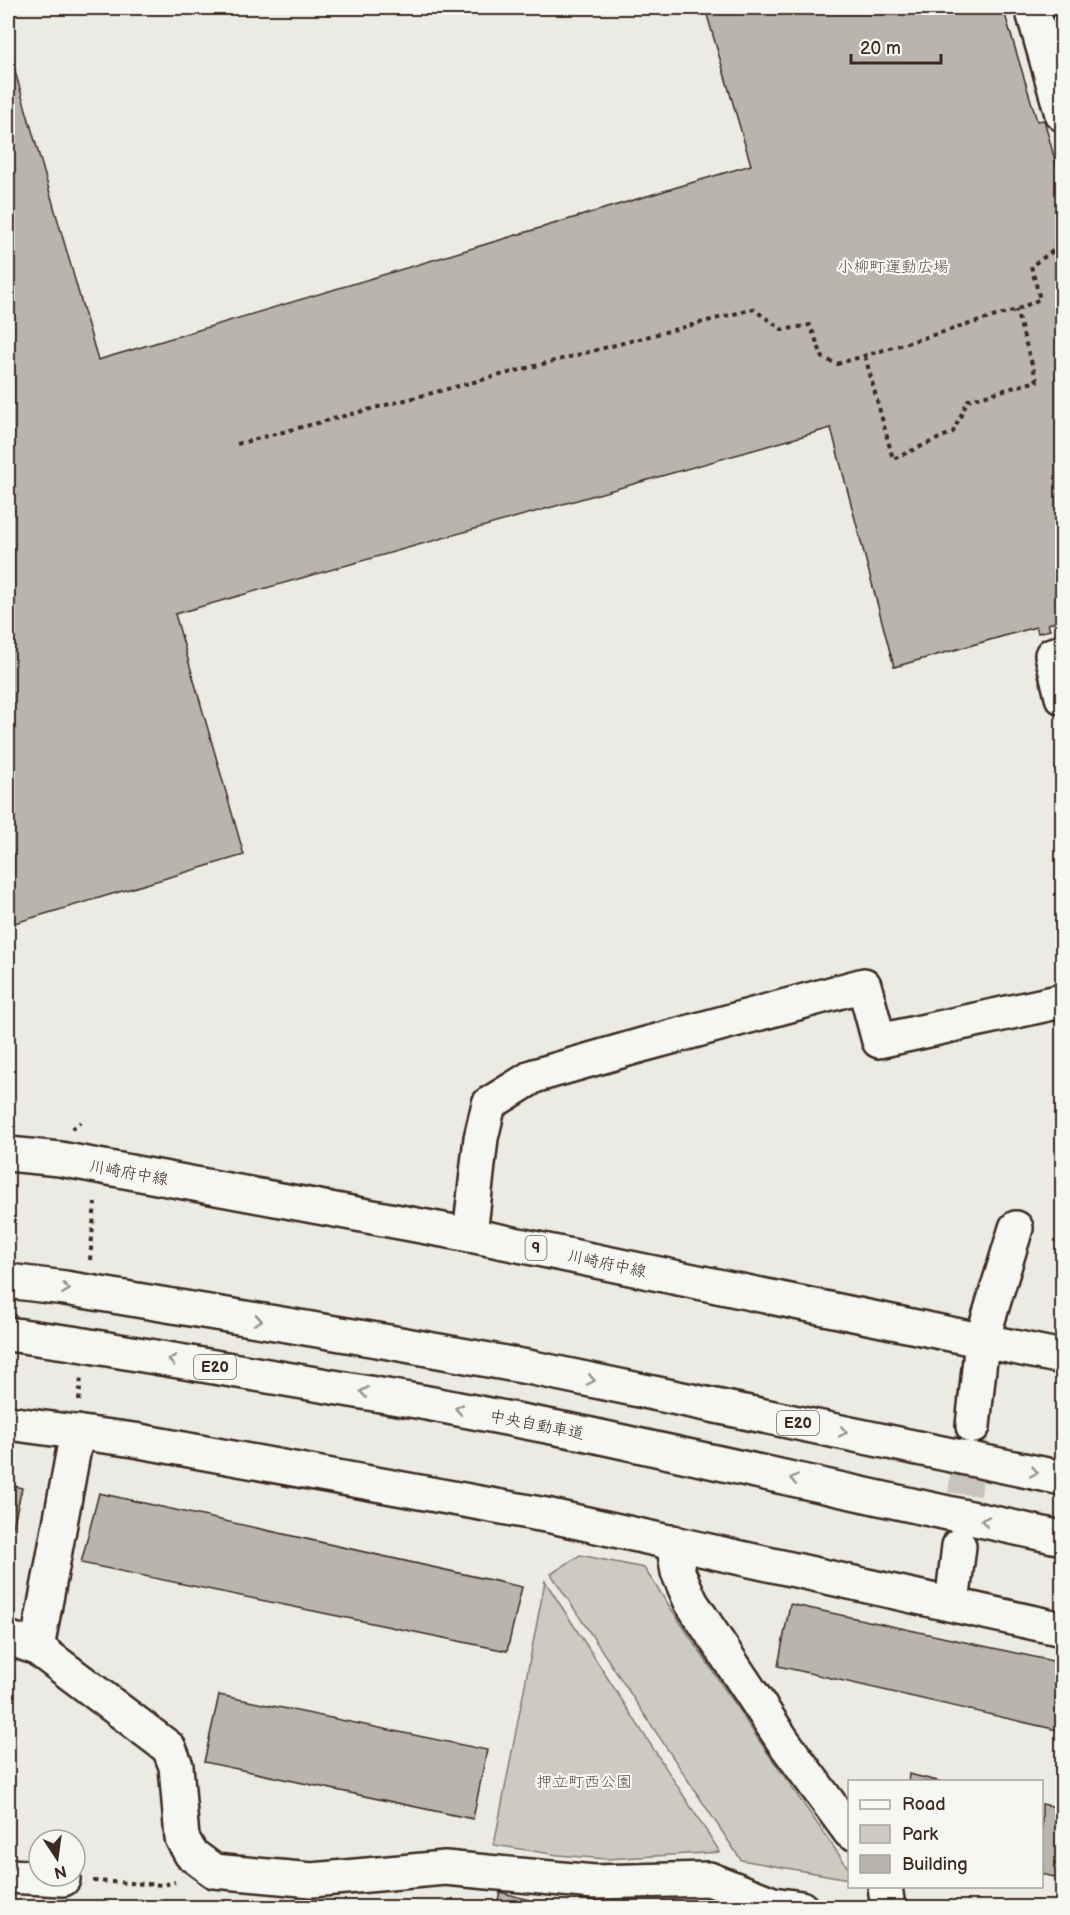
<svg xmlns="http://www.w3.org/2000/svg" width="1070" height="1915" viewBox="0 0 1070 1915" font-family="'Balsamiq Sans','Klee One',sans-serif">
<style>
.green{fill:#cdcac4;stroke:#847a71;stroke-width:1.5}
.building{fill:#bab4ae;stroke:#3b2a1e;stroke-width:1.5}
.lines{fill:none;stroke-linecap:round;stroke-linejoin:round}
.minor-tunnel{stroke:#c8c4bd;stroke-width:33;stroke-dasharray:33 16;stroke-linecap:butt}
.minor-casing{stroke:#3b2a1e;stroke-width:38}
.major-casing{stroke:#3b2a1e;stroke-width:38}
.highway-casing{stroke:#3b2a1e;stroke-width:38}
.path{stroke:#3b2a1e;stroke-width:4;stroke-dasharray:4.5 4.5;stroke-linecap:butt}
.minor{stroke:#f6f6f2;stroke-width:33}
.major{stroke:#f6f6f2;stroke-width:33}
.highway{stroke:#f6f6f2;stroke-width:33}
.oneway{stroke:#989088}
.labels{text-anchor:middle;stroke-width:4.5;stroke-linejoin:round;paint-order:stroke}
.shield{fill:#f6f6f2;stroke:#73675e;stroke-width:1.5}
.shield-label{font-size:15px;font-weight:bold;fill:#3b2a1e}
.park-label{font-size:16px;fill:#605248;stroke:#f6f6f2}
.street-label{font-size:16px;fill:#3b2a1e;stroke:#f6f6f2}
</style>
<rect width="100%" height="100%" fill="#ebeae5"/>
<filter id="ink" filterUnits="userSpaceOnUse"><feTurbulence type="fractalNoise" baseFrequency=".0167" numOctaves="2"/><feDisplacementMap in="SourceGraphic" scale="12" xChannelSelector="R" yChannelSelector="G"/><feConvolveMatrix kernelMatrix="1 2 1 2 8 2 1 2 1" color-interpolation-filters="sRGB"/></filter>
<g filter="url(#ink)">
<g class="green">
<path d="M1053,8H1062V43Z"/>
<path d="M580,1555L644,1568L758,1739L849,1869V1879L741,1860L551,1574Z"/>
<path d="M545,1581L720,1852L606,1859L558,1855L494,1845Z"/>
</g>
<g class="building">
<path d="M705,8H1003L1037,121L1044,120L1062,186V190L1058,192L1061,202H1062V620L1048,624L1050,630L1038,633L1036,627L894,667L831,428L175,614L244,855L8,925V47L98,360L751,165Z"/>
<path d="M8,1484L22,1488L8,1549Z"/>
<path d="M99,1493L522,1587L507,1651L81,1563Z"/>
<path d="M790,1604L1062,1663V1731L778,1666Z"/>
<path d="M219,1695L487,1750L473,1819L204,1762Z"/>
<path d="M909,1774L942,1782H908Z"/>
<path d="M1042,1804L1062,1808V1879L1042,1874Z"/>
<path d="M500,1892L558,1908H496Z"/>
</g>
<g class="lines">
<path class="minor-tunnel" d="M959,1543L972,1430"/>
<g class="minor-casing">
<g id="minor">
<path d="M1032,8L1062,114"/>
<path d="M1062,652L1052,655L1062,697"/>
<path d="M470,1235L481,1138L489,1104L534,1076L642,1045L864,985L879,1041L1062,1001"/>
<path d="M8,1423L134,1440L551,1516L1062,1629"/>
<path d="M973,1426L982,1340L1016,1228"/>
<path d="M673,1542L678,1572L691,1602L783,1741L850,1832"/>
<path d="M952,1604L959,1546"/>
<path d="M8,1638L37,1648L169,1748L176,1766L182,1838L191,1854L214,1871L312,1880L445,1868L594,1882L709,1879L773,1904L801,1908"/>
<path d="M37,1648L77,1432"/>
<path d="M8,1876L63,1879"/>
<path d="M885,1886L888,1908"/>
</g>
</g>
<g class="major-casing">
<path id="major" d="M8,1154L60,1159L470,1235L1062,1357"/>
</g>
<g class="highway-casing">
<g id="highway">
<path d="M8,1281L65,1288L389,1342L533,1368L1062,1478"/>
<path d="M8,1334L72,1343L422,1402L578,1432L1062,1538"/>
</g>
</g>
<g class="path">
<path d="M865,356L893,459L953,432L968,400L1037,381L1016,310"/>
<path d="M237,444L753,309L783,330L810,325L823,358L837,364L1016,310L1040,299L1031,266L1062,245"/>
<path d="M72,1129L81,1122"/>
<path d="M90,1260L95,1203"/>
<path d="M79,1401L81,1376"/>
<path d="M93,1881L163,1885L175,1882"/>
</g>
<use href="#minor" class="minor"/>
<use href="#major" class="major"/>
<use href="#highway" class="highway"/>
</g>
<defs><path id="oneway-chevron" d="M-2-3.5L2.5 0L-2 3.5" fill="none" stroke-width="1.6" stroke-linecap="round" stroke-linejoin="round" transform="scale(1.5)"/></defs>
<g class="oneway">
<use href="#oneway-chevron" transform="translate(66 1289) rotate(8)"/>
<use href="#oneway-chevron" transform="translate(258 1320) rotate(9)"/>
<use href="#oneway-chevron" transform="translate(172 1360) rotate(-170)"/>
<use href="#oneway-chevron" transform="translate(591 1380) rotate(12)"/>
<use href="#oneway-chevron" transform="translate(364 1392) rotate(-170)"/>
<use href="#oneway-chevron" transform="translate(459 1409) rotate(-169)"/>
<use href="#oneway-chevron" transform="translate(843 1432) rotate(12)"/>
<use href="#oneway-chevron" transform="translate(1034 1472) rotate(12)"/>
<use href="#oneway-chevron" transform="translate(794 1479) rotate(-168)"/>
<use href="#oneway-chevron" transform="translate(985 1521) rotate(-168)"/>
</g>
</g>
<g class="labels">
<g class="shield">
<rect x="525.5" y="1236" width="21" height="24" rx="4.5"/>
<rect x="194" y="1355" width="42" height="24" rx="4.5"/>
<rect x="777" y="1411" width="42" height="24" rx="4.5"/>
</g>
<g class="shield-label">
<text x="536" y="1253">9</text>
<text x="215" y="1372">E20</text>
<text x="798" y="1428">E20</text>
</g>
<g class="park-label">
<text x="893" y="272">小柳町運動広場</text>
<text x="584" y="1787">押立町西公園</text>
</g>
<g class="street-label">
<text transform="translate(129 1172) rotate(10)" y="6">川崎府中線</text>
<text transform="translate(607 1263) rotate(12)" y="6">川崎府中線</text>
<text transform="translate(537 1424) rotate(11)" y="6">中央自動車道</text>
</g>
</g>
<rect width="1070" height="1915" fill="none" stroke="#f6f6f2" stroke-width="30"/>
<rect x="15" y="15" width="1040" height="1885" fill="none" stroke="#3b2a1e" stroke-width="2" filter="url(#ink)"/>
<rect x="848" y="1780" width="195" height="108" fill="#f6f6f2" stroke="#aba49d" stroke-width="1.5"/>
<rect x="860" y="1800" width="30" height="9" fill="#f6f6f2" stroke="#aba49d" stroke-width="1.5"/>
<text x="902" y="1810" font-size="18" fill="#3b2a1e">Road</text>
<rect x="860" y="1825" width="30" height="18" fill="#cdcac4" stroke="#aba49d" stroke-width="1.5"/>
<text x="902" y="1840" font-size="18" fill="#3b2a1e">Park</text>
<rect x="860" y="1855" width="30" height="18" fill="#bab4ae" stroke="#aba49d" stroke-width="1.5"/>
<text x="902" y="1870" font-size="18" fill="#3b2a1e">Building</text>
<g transform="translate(57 1858) rotate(167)"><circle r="28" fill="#f6f6f2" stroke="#aba49d" stroke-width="1.5"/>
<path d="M0-4.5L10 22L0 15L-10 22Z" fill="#3b2a1e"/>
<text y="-9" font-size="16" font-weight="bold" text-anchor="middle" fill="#3b2a1e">N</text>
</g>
<path d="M851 54v9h90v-9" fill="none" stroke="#3b2a1e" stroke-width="3"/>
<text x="860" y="54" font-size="18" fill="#3b2a1e" stroke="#f6f6f2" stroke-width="4.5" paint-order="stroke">20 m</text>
</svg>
